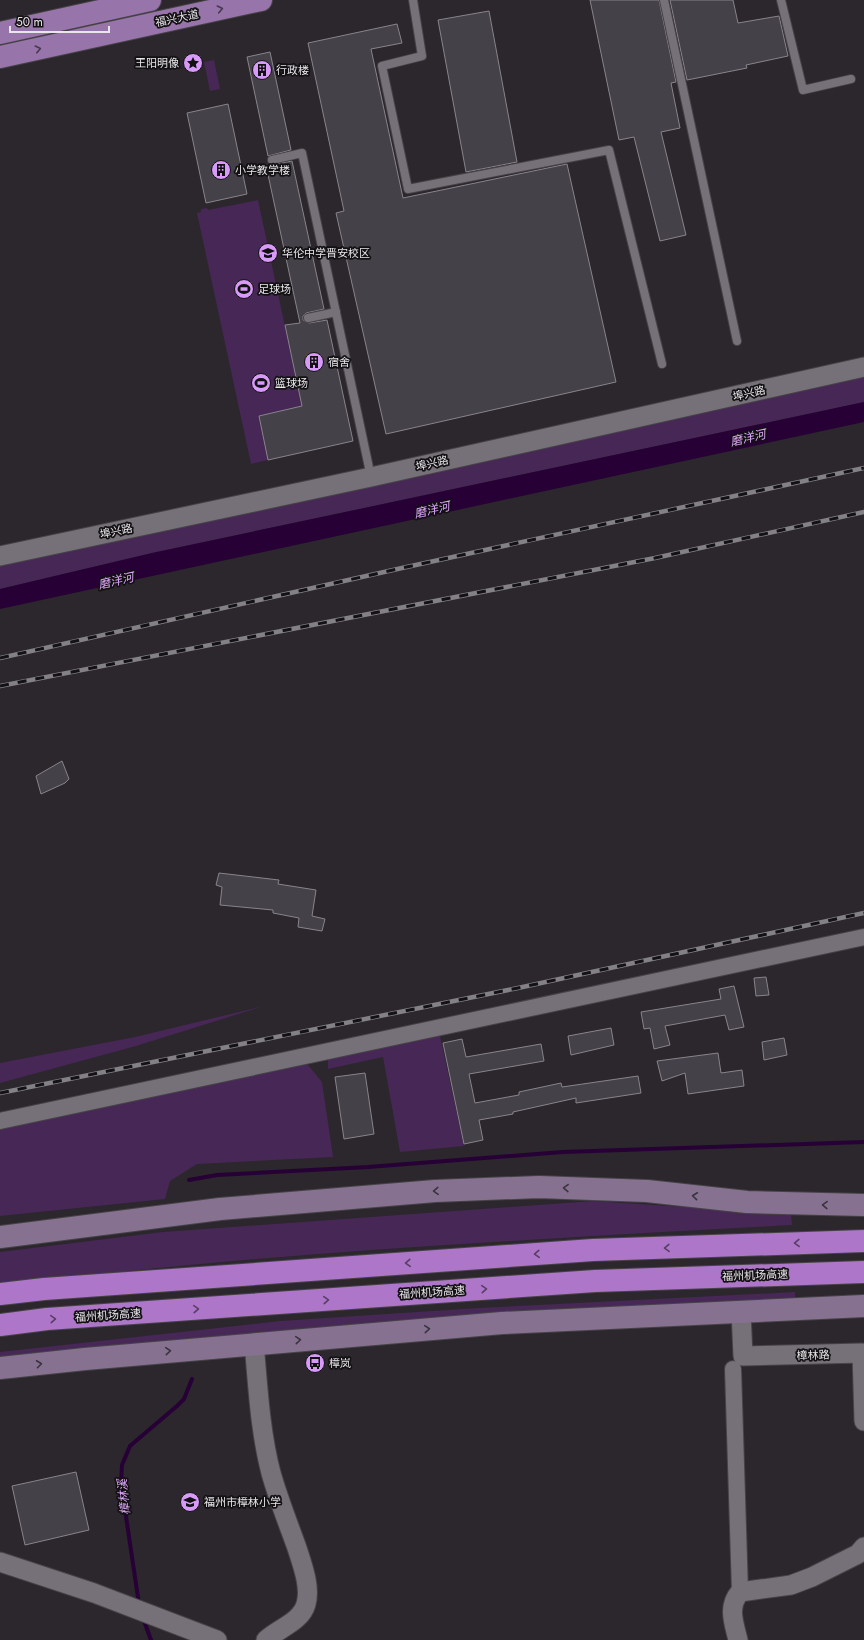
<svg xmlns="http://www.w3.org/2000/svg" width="864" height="1640" viewBox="0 0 864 1640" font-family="Jost,'Noto Sans SC',sans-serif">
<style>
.green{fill:#472756}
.water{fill:#270036}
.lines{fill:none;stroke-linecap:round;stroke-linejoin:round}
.stream{stroke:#270036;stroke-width:4}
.building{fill:#454148;stroke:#89848b}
.service-casing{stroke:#474348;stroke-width:10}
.minor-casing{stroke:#474348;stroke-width:18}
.tertiary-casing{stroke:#474348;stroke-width:21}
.secondary-casing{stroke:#474348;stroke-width:24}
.primary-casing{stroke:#474348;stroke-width:24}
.motorway-casing{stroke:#474348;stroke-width:24}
.service{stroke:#767178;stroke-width:8}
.minor{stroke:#767178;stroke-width:16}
.tertiary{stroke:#767178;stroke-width:19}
.secondary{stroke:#867290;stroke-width:22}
.primary{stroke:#9774a9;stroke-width:22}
.motorway{stroke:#ad76c9;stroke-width:22}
.rail-casing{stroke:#848186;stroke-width:4.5}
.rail{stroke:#131114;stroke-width:3;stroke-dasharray:9;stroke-linecap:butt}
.oneway{stroke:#483950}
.oneway2{stroke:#3b333f}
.oneway3{stroke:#583e65}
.labels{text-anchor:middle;stroke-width:3.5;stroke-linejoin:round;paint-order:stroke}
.street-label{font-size:11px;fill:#e9e6ea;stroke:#131114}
.poi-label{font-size:11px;fill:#e9e6ea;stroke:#131114;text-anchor:start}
.water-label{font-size:12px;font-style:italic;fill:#dfa8fb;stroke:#131114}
</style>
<rect width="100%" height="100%" fill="#2b272d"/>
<g class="green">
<path d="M214,60L220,89L210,91L204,62Z"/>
<path d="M258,200L302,406L259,416L268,460L251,464L197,213L201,212V209L207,208L208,210Z"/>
<path d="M864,376V402L152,553L0,589V560Z"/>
<path d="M264,1006L136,1046L0,1083V1063L135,1037Z"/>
<path d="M440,1036L464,1146L400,1152L383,1057L328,1069V1055Z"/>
<path d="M296,1063L308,1065L322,1082L333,1157L197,1164L170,1181L165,1199L0,1216V1129Z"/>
<path d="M593,1201L791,1214L792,1225C529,1240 262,1252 0,1286V1252L163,1232Z"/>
<path d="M795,1292V1300L0,1363V1352L280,1321L478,1308Z"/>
</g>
<path class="water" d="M864,402V422L0,609V589L152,553Z"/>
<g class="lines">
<g class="stream">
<path d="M189,1180L217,1175L368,1167L563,1152L864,1142"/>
<path d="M139,1604L121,1483L122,1465L130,1446L177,1406L184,1399L192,1379"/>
<path d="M143,1618L151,1640"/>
</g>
</g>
<g class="building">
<path d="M590,0H659L676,82L671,83L680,128L661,132L686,235L660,241L634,137L619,140Z"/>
<path d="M670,0H733L738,23L779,16L788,56L746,65L747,68L687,80Z"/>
<path d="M489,11L517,162L466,172L438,20Z"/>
<path d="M397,24L402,43L371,49L403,198L567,164L616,382L386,434L336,213L344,211L308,43Z"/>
<path d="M270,52L291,150L268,156L247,57Z"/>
<path d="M228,104L247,194L206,203L187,113Z"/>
<path d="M292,161L324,309L306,313L303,316V320L309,323L327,320L353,441L268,460L259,416L302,406L285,325L300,323L267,170L271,169L270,165Z"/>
<path d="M62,761L69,779L65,783L41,794L36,776Z"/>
<path d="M219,873L279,880L278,884L316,890L312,916L325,919L322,931L298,927L299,918L273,913V910L220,905L222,887L216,885Z"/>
<path d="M766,977L769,995L756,996L754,978Z"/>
<path d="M734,986L744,1027L729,1030L725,1015L665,1026L670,1045L654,1049L650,1028L644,1029L641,1012L721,999L719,989Z"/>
<path d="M611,1028L614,1045L571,1055L568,1036Z"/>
<path d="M784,1038L787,1055L764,1060L762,1042Z"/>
<path d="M462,1039L466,1057L541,1044L544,1061L469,1074L475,1103L519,1095V1092L561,1083L562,1087L638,1076L641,1093L576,1103V1098L513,1112V1114L479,1120L483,1140L464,1144L443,1043Z"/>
<path d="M718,1053L721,1073L742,1070L744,1086L688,1094L685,1073L662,1081L657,1061Z"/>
<path d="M365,1073L374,1134L344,1139L335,1077Z"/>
<path d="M76,1472L89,1530L25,1545L12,1486Z"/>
</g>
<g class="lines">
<g class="service-casing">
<g id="service">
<path d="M413,0L422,56L382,66L408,189L609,150L662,364"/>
<path d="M664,0L737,341"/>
<path d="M781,0L803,90L851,79"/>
<path d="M272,160L302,153L371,477"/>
<path d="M308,318L336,312"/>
</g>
</g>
<g class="minor-casing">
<g id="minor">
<path d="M0,1121L864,937"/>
<path d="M733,1369L740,1592"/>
</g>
</g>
<g class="tertiary-casing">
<g id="tertiary">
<path d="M0,556L371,477L864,367"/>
<path d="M741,1311L743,1356L862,1353L864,1421"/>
<path d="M254,1343C258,1387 260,1431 271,1473C278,1498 288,1523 297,1548C302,1564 311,1587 306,1604C301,1622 279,1628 266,1640"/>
<path d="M0,1562L94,1593L217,1640"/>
<path d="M738,1640C734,1623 727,1607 740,1592L791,1585L812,1577L858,1554L864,1547"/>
</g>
</g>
<g class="secondary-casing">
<g id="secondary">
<path d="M0,1237L220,1209L435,1191L539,1187L647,1191L747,1202L864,1205"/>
<path d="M0,1368L85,1359L502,1323L864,1306"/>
</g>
</g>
<g class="primary-casing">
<g id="primary">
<path d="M0,33L150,0"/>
<path d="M0,57L261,0"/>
</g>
</g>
<g class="motorway-casing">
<g id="motorway">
<path d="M0,1294L44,1289L593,1250L864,1241"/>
<path d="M0,1325L47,1319L595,1281L864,1272"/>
</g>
</g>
<use href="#service" class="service"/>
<use href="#minor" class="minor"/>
<use href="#tertiary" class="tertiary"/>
<use href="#secondary" class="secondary"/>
<use href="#primary" class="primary"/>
<use href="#motorway" class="motorway"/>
<g class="rail-casing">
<g id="rail">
<path d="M0,658L402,568L864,468"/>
<path d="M0,686L655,558L864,512"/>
<path d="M0,1093L518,988L864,913"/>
</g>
</g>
<use href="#rail" class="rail"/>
</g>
<defs><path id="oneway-chevron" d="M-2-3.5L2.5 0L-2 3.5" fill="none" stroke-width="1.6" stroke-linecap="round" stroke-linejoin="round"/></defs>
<g class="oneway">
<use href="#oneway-chevron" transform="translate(220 9) rotate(-12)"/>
<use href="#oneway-chevron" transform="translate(38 49) rotate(-13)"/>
</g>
<g class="oneway2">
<use href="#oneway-chevron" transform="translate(566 1188) rotate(-178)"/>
<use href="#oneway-chevron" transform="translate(436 1191) rotate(177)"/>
<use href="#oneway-chevron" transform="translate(695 1196) rotate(-174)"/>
<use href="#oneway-chevron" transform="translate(825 1205) rotate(-178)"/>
<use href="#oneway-chevron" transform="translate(427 1329) rotate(-5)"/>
<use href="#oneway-chevron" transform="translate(298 1340) rotate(-5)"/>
<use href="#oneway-chevron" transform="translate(168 1351) rotate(-5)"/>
<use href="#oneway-chevron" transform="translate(39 1364) rotate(-7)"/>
</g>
<g class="oneway3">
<use href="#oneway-chevron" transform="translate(797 1243) rotate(178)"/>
<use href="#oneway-chevron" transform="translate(667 1248) rotate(178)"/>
<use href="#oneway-chevron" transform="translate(537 1254) rotate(176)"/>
<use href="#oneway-chevron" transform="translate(408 1263) rotate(176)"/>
<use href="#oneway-chevron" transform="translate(484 1289) rotate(-4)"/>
<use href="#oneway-chevron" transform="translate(326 1300) rotate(-4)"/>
<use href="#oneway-chevron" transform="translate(196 1309) rotate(-4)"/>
<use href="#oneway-chevron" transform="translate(53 1319) rotate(-4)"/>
</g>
<defs>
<g id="sight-disc" transform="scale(1)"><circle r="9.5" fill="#d89af8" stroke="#131114"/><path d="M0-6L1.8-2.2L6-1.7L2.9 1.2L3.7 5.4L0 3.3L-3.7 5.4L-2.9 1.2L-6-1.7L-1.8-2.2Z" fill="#111"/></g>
<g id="building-disc" transform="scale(1)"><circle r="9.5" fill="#d89af8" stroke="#131114"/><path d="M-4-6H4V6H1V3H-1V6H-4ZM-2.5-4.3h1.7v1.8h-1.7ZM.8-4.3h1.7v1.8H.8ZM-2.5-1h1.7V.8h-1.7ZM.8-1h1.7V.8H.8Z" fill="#111"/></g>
<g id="school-disc" transform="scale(1)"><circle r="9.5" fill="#d89af8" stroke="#131114"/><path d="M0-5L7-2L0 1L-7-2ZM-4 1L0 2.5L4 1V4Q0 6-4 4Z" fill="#111"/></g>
<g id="stadium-disc" transform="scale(1)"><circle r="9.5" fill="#d89af8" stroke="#131114"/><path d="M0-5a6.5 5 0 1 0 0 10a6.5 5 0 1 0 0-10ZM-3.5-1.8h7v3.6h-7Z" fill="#111"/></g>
<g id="bus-disc" transform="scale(1)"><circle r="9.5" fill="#d89af8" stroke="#131114"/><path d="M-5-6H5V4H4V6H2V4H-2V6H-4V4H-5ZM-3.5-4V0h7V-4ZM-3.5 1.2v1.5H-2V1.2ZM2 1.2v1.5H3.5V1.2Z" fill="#111"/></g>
</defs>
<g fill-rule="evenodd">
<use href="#sight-disc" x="193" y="63"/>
<use href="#building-disc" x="262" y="70"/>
<use href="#building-disc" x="221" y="170"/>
<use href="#school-disc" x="268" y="253"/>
<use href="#stadium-disc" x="244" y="289"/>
<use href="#building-disc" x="314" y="362"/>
<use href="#stadium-disc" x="261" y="383"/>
<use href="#bus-disc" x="315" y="1363"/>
<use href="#school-disc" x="190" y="1502"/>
</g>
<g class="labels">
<g class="street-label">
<text transform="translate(177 18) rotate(-12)" y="4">福兴大道</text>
<text transform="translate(749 393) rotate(-13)" y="4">埠兴路</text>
<text transform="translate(432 463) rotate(-13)" y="4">埠兴路</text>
<text transform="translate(116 531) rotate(-12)" y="4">埠兴路</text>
<text transform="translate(755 1275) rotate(-2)" y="4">福州机场高速</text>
<text transform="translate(432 1292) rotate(-4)" y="4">福州机场高速</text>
<text transform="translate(108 1315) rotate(-4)" y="4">福州机场高速</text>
<text transform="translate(813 1355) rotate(-2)" y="4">樟林路</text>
</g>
<g class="poi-label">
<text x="179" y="67" text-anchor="end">王阳明像</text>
<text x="276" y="74">行政楼</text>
<text x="235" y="174">小学教学楼</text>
<text x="282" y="257">华伦中学晋安校区</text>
<text x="258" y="293">足球场</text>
<text x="328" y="366">宿舍</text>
<text x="275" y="387">篮球场</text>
<text x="329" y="1367">樟岚</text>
<text x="204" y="1506">福州市樟林小学</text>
</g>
<g class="water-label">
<text transform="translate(748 438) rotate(-13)" y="4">磨洋河</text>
<text transform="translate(432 510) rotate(-13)" y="4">磨洋河</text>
<text transform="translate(116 581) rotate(-13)" y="4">磨洋河</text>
<text transform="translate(124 1497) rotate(-96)" y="4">樟林溪</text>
</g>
</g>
<path d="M10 26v6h99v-6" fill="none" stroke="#e9e6ea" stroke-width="2"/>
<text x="16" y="26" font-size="12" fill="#e9e6ea" stroke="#131114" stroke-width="3" paint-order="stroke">50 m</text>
</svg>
